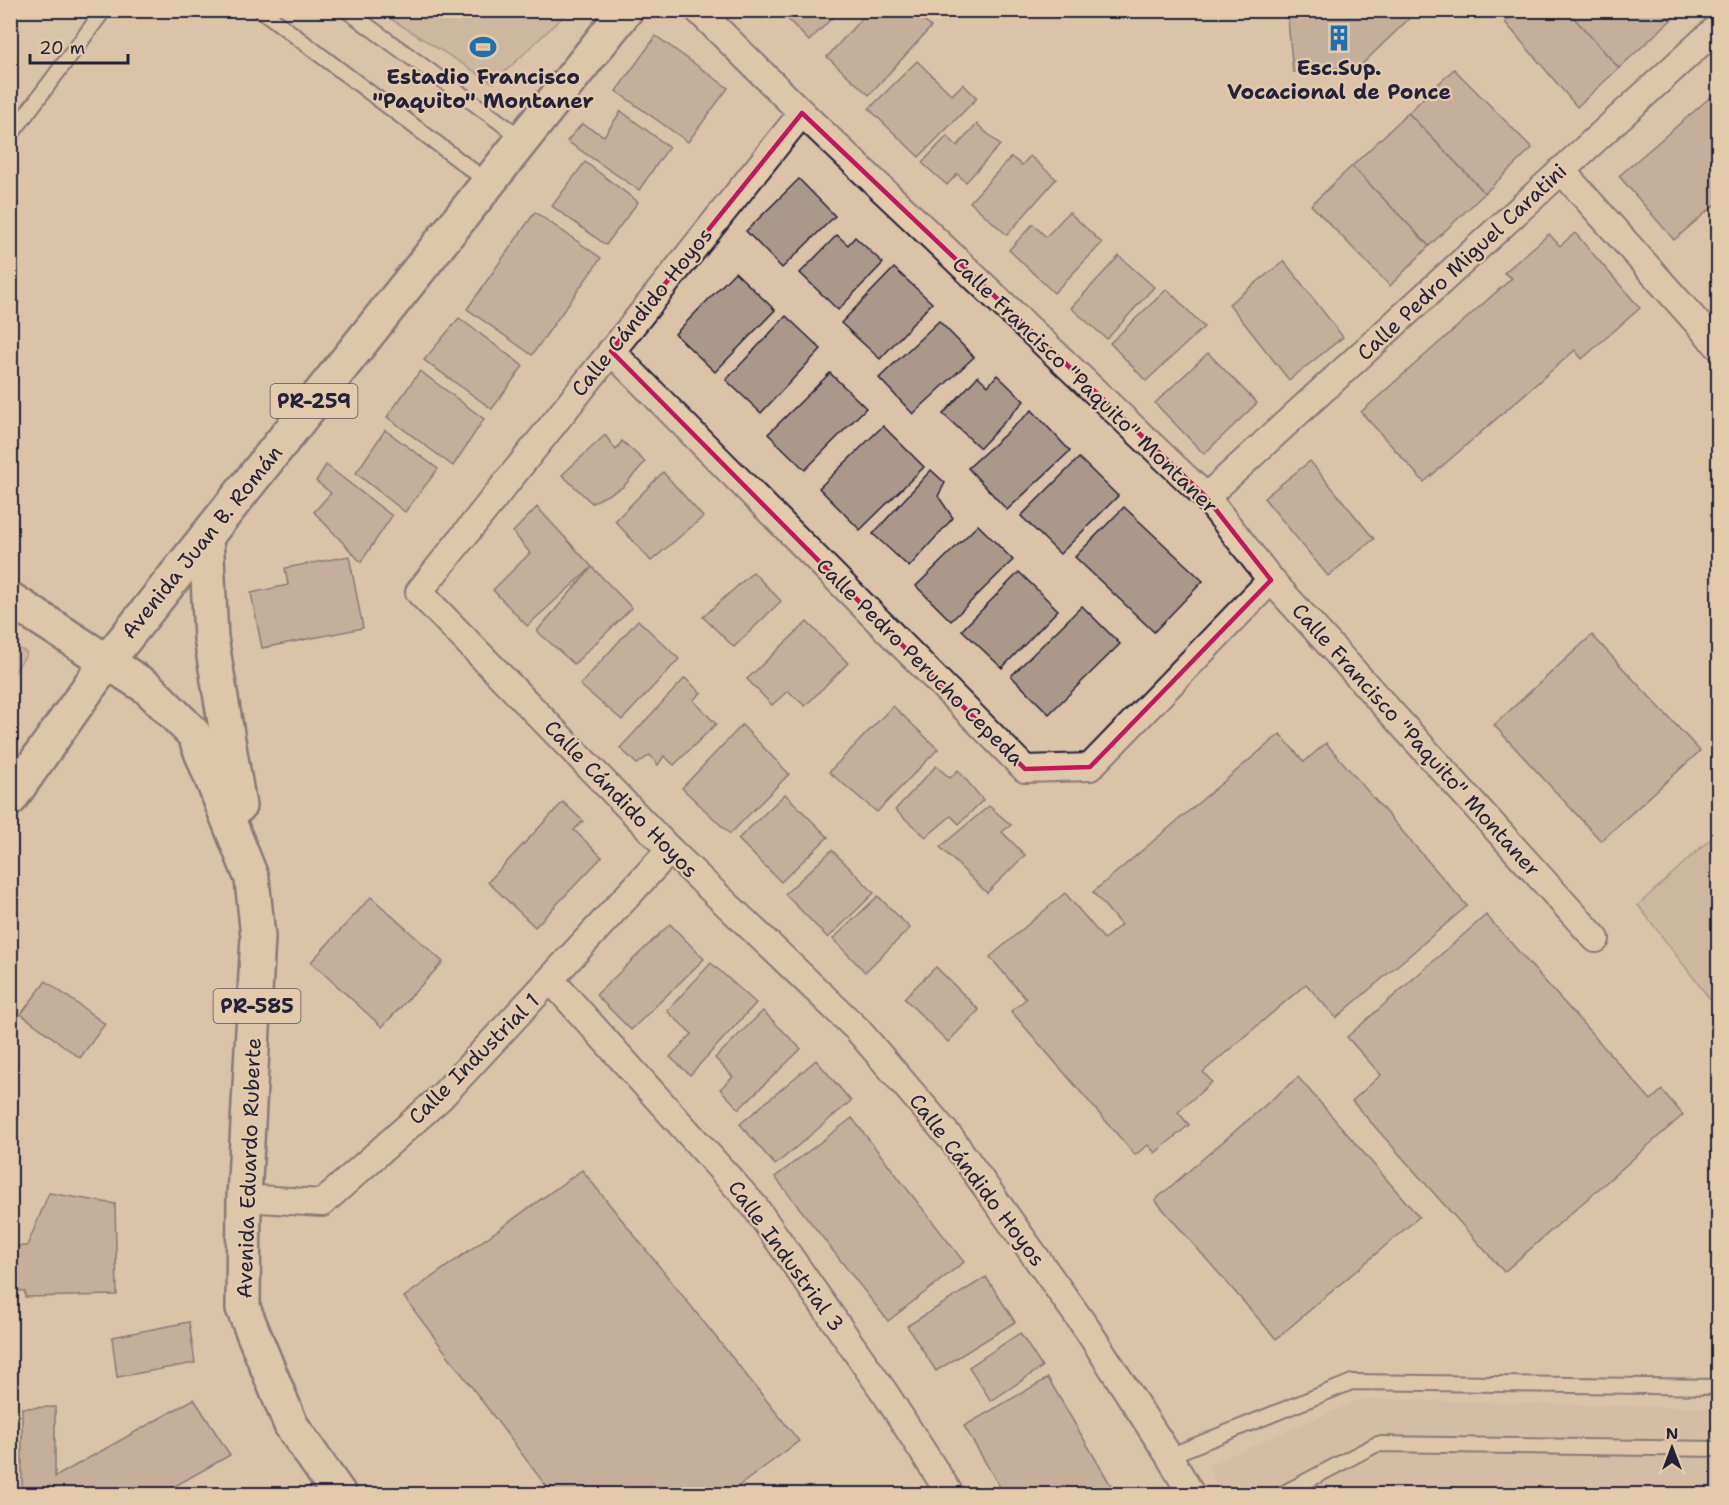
<svg xmlns="http://www.w3.org/2000/svg" width="1729" height="1505" viewBox="0 0 1729 1505" font-family="'Shantell Sans',sans-serif">
<style>
.built{fill:#ccb69f}
.green{fill:#bca995;stroke:#6f6668;stroke-width:1.5}
.building{fill:#aa988b;stroke:#22223b;stroke-width:1.5}
.lines{fill:none;stroke-linecap:round;stroke-linejoin:round}
.lane-casing{stroke:#22223b;stroke-width:18}
.street-casing{stroke:#22223b;stroke-width:30}
.primary-casing{stroke:#22223b;stroke-width:38}
.lane{stroke:#e2caab;stroke-width:14}
.street{stroke:#e2caab;stroke-width:26}
.primary{stroke:#e2caab;stroke-width:33}
.marked{fill:none;stroke:#c2185b;stroke-width:4.5;stroke-linejoin:round}
.labels{text-anchor:middle;stroke-width:4.5;stroke-linejoin:round;paint-order:stroke}
.shield{fill:#e2caab;stroke:#5c545d;stroke-width:1.5}
.shield-label{font-size:20px;font-weight:bold;fill:#22223b}
.poi-label{font-size:21px;font-weight:bold;fill:#22223b;stroke:#e2caab}
.street-label{font-size:21px;fill:#22223b;stroke:#e2caab}
</style>
<rect width="100%" height="100%" fill="#dac3a7"/>
<filter id="ink" filterUnits="userSpaceOnUse"><feTurbulence type="fractalNoise" baseFrequency=".0167" numOctaves="2"/><feDisplacementMap in="SourceGraphic" scale="12" xChannelSelector="R" yChannelSelector="G"/><feConvolveMatrix kernelMatrix="1 2 1 2 8 2 1 2 1" color-interpolation-filters="sRGB"/></filter>
<g filter="url(#ink)">
<path class="built" d="M1361,1399L1718,1408V1494H1220L1208,1465Z"/>
<g class="green">
<path d="M378,11H569L493,83Z"/>
<path d="M11,643L27,653L11,678Z"/>
<path d="M1718,832V1010L1638,905Z"/>
</g>
<g class="building">
<path d="M789,10H840L809,41L784,15Z"/>
<path d="M869,10H912L931,27L869,95L827,57Z"/>
<path d="M1287,10H1418L1360,66L1293,72Z"/>
<path d="M1519,10H1567L1619,68L1577,107L1505,22Z"/>
<path d="M1567,10H1663L1671,20L1619,68Z"/>
<path d="M1663,10H1680L1671,20Z"/>
<path d="M656,36L728,88L688,142L616,91Z"/>
<path d="M917,61L952,95L963,84L977,98L919,157L869,109Z"/>
<path d="M1454,69L1532,148L1485,193L1408,113Z"/>
<path d="M1714,94L1718,100V202L1674,240L1619,176Z"/>
<path d="M621,111L669,147L639,190L567,141L582,124L604,136Z"/>
<path d="M1408,113L1485,193L1429,246L1352,166Z"/>
<path d="M977,124L1000,145L966,182L957,174L947,185L922,163L947,136L957,146Z"/>
<path d="M1030,156L1056,179L1007,235L970,202L1011,157L1022,165Z"/>
<path d="M585,162L638,202L606,245L552,206Z"/>
<path d="M1352,166L1429,246L1390,286L1311,205Z"/>
<path d="M799,179L835,216L782,268L746,231Z"/>
<path d="M535,212L601,258L532,355L467,309Z"/>
<path d="M1069,212L1102,243L1054,293L1009,250L1033,224L1046,237Z"/>
<path d="M1575,233L1640,308L1582,359L1575,350L1424,482L1361,412L1512,278L1504,273L1549,234L1560,246Z"/>
<path d="M837,235L848,245L855,237L883,263L838,310L800,273Z"/>
<path d="M1119,256L1154,287L1107,339L1071,308Z"/>
<path d="M1284,261L1343,337L1289,380L1229,304Z"/>
<path d="M894,268L932,303L880,359L841,323Z"/>
<path d="M735,272L775,310L715,372L675,334Z"/>
<path d="M1167,289L1204,327L1146,381L1110,343Z"/>
<path d="M786,316L821,349L761,413L726,380Z"/>
<path d="M459,318L523,366L492,409L424,360Z"/>
<path d="M939,321L974,357L913,414L879,378Z"/>
<path d="M1208,353L1257,403L1204,454L1155,403Z"/>
<path d="M420,371L484,419L453,466L387,417Z"/>
<path d="M830,373L866,408L805,470L768,434Z"/>
<path d="M997,375L1024,401L980,448L943,414L978,376L988,386Z"/>
<path d="M1032,410L1070,451L1007,510L968,468Z"/>
<path d="M883,426L924,467L860,530L819,488Z"/>
<path d="M385,430L438,469L405,512L356,473Z"/>
<path d="M605,435L616,450L622,441L645,462L623,487L592,503L562,475Z"/>
<path d="M1079,458L1118,496L1060,554L1021,516Z"/>
<path d="M1310,461L1374,539L1328,576L1264,498Z"/>
<path d="M326,465L392,516L361,562L314,512L331,493L316,481Z"/>
<path d="M931,470L945,483L938,496L953,518L909,567L873,534Z"/>
<path d="M663,472L703,517L651,561L615,521Z"/>
<path d="M537,507L592,567L527,626L493,590L530,553L513,532Z"/>
<path d="M1124,507L1203,581L1154,632L1075,557Z"/>
<path d="M978,525L1013,560L951,621L916,586Z"/>
<path d="M349,556L363,628L262,648L251,593L288,585L285,568Z"/>
<path d="M592,567L632,608L574,664L537,631Z"/>
<path d="M753,572L781,601L734,647L703,617Z"/>
<path d="M1019,572L1058,610L1002,668L962,630Z"/>
<path d="M1082,606L1120,644L1049,714L1011,676Z"/>
<path d="M638,620L679,659L622,720L580,685Z"/>
<path d="M807,622L848,663L805,706L788,691L772,705L747,679Z"/>
<path d="M1592,635L1700,751L1601,841L1494,725Z"/>
<path d="M685,678L701,693L693,700L716,724L674,765L664,756L658,765L650,755L637,764L620,748Z"/>
<path d="M893,706L938,749L877,812L829,772Z"/>
<path d="M742,725L789,774L730,834L682,788Z"/>
<path d="M1280,734L1304,762L1326,743L1467,906L1336,1018L1306,984L1203,1072L1212,1082L1178,1112L1189,1125L1155,1153L1148,1145L1135,1155L1011,1011L1026,999L990,957L1065,893L1104,939L1121,925L1093,892Z"/>
<path d="M936,766L950,778L958,770L983,800L959,824L951,816L926,837L895,810Z"/>
<path d="M785,794L828,837L781,882L738,839Z"/>
<path d="M563,802L583,821L574,830L602,857L535,927L488,882Z"/>
<path d="M989,806L1011,825L1002,832L1025,855L987,893L940,847Z"/>
<path d="M832,850L874,893L828,938L785,894Z"/>
<path d="M878,896L910,928L865,972L833,939Z"/>
<path d="M371,897L443,962L382,1027L311,962Z"/>
<path d="M1486,915L1651,1100L1662,1090L1683,1115L1504,1272L1352,1101L1381,1075L1347,1037Z"/>
<path d="M670,924L704,959L631,1030L596,995Z"/>
<path d="M711,963L756,1003L690,1075L670,1057L692,1034L667,1011Z"/>
<path d="M936,967L979,1010L948,1042L904,998Z"/>
<path d="M46,981L105,1024L80,1058L21,1014Z"/>
<path d="M763,1011L801,1049L739,1109L720,1089L733,1077L715,1058Z"/>
<path d="M816,1060L851,1101L775,1165L740,1124Z"/>
<path d="M1298,1077L1419,1217L1276,1339L1155,1200Z"/>
<path d="M852,1118L964,1262L888,1321L775,1177Z"/>
<path d="M582,1170L799,1441L728,1494H552L404,1297Z"/>
<path d="M49,1193L115,1204L117,1295L25,1297V1291L10,1290V1246H27Z"/>
<path d="M986,1277L1015,1322L936,1371L907,1326Z"/>
<path d="M189,1322L195,1363L117,1377L112,1337Z"/>
<path d="M1020,1333L1042,1367L991,1401L969,1367Z"/>
<path d="M10,1359H13L12,1400H10Z"/>
<path d="M1048,1378L1116,1494H1004L964,1426Z"/>
<path d="M194,1399L230,1455L161,1494H22V1408L55,1407V1477Z"/>
</g>
<g class="lines">
<g class="lane-casing">
<g id="lane">
<path d="M261,10L489,183"/>
<path d="M346,10L523,139"/>
<path d="M10,136L104,10"/>
<path d="M1169,1456L1352,1382L1718,1387"/>
<path d="M1282,1494L1377,1444L1718,1449"/>
</g>
</g>
<g class="street-casing">
<g id="street">
<path d="M698,10L802,113L1206,497L1271,580L1596,939"/>
<path d="M802,113L419,592L670,850L857,1029L953,1141L1087,1329L1169,1456L1191,1494"/>
<path d="M1561,170L1718,346"/>
<path d="M611,351L1025,769L1090,767L1271,580"/>
<path d="M1206,497L1718,27"/>
<path d="M551,980L755,1207L887,1396L950,1494"/>
<path d="M244,1198L322,1203L441,1097L670,850"/>
</g>
</g>
<g class="primary-casing">
<g id="primary">
<path d="M206,537L211,638L239,806"/>
<path d="M10,599L148,688L194,734L252,879L258,937L244,1198L243,1308L291,1425L339,1494"/>
<path d="M10,799L108,660L626,10"/>
</g>
</g>
<use href="#lane" class="lane"/>
<use href="#street" class="street"/>
<use href="#primary" class="primary"/>
</g>
</g>
<path d="M0 0H1729V1505H0ZM802,113L1206,497L1271,580L1090,767L1025,769L611,351Z" fill="#dac3a7" fill-opacity=".55" fill-rule="evenodd"/>
<path class="marked" d="M802,113L1206,497L1271,580L1090,767L1025,769L611,351Z"/>
<defs>
<g id="building-bare" transform="scale(2.07)"><path d="M-4-6H4V6H1V3H-1V6H-4ZM-2.5-4.3h1.7v1.8h-1.7ZM.8-4.3h1.7v1.8H.8ZM-2.5-1h1.7V.8h-1.7ZM.8-1h1.7V.8H.8Z" fill="#1f6fb2" stroke="#e2caab" stroke-width="2.5" paint-order="stroke"/></g>
<g id="stadium-bare" transform="scale(2.07)"><path d="M0-5a6.5 5 0 1 0 0 10a6.5 5 0 1 0 0-10ZM-3.5-1.8h7v3.6h-7Z" fill="#1f6fb2" stroke="#e2caab" stroke-width="2.5" paint-order="stroke"/></g>
</defs>
<g fill-rule="evenodd">
<use href="#building-bare" x="1339" y="38"/>
<use href="#stadium-bare" x="483" y="47"/>
</g>
<g class="labels">
<g class="shield">
<rect x="270.5" y="384" width="87" height="34" rx="4.5"/>
<rect x="213.5" y="989" width="87" height="34" rx="4.5"/>
</g>
<g class="shield-label">
<text x="314" y="408">PR-259</text>
<text x="257" y="1013">PR-585</text>
</g>
<g class="poi-label">
<text x="1339" y="75">Esc.Sup.<tspan x="1339" dy="24">Vocacional de Ponce</tspan></text>
<text x="483" y="84">Estadio Francisco<tspan x="483" dy="24">"Paquito" Montaner</tspan></text>
</g>
<g class="street-label">
<text transform="translate(1462 262) rotate(-43)" y="7">Calle Pedro Miguel Caratini</text>
<text transform="translate(642 312) rotate(-51)" y="7">Calle Cándido Hoyos</text>
<text transform="translate(1085 385) rotate(44)" y="7">Calle Francisco "Paquito" Montaner</text>
<text transform="translate(202 542) rotate(-51)" y="7">Avenida Juan B. Román</text>
<text transform="translate(920 662) rotate(45)" y="7">Calle Pedro Perucho Cepeda</text>
<text transform="translate(1416 740) rotate(48)" y="7">Calle Francisco "Paquito" Montaner</text>
<text transform="translate(621 799) rotate(46)" y="7">Calle Cándido Hoyos</text>
<text transform="translate(474 1059) rotate(-45)" y="7">Calle Industrial 1</text>
<text transform="translate(249 1168) rotate(-88)" y="7">Avenida Eduardo Ruberte</text>
<text transform="translate(977 1180) rotate(53)" y="7">Calle Cándido Hoyos</text>
<text transform="translate(786 1256) rotate(54)" y="7">Calle Industrial 3</text>
</g>
</g>
<rect width="1729" height="1505" fill="none" stroke="#e2caab" stroke-width="36"/>
<rect x="18" y="18" width="1693" height="1469" fill="none" stroke="#22223b" stroke-width="2" filter="url(#ink)"/>
<g transform="translate(1672 1448)" stroke="#e2caab" stroke-width="4.5" paint-order="stroke">
<path d="M0-4.5L10 22L0 15L-10 22Z" fill="#22223b"/>
<text y="-9" font-size="16" font-weight="bold" text-anchor="middle" fill="#22223b">N</text>
</g>
<path d="M30 54v9h98v-9" fill="none" stroke="#22223b" stroke-width="3"/>
<text x="39" y="54" font-size="18" fill="#22223b" stroke="#e2caab" stroke-width="4.5" paint-order="stroke">20 m</text>
</svg>
